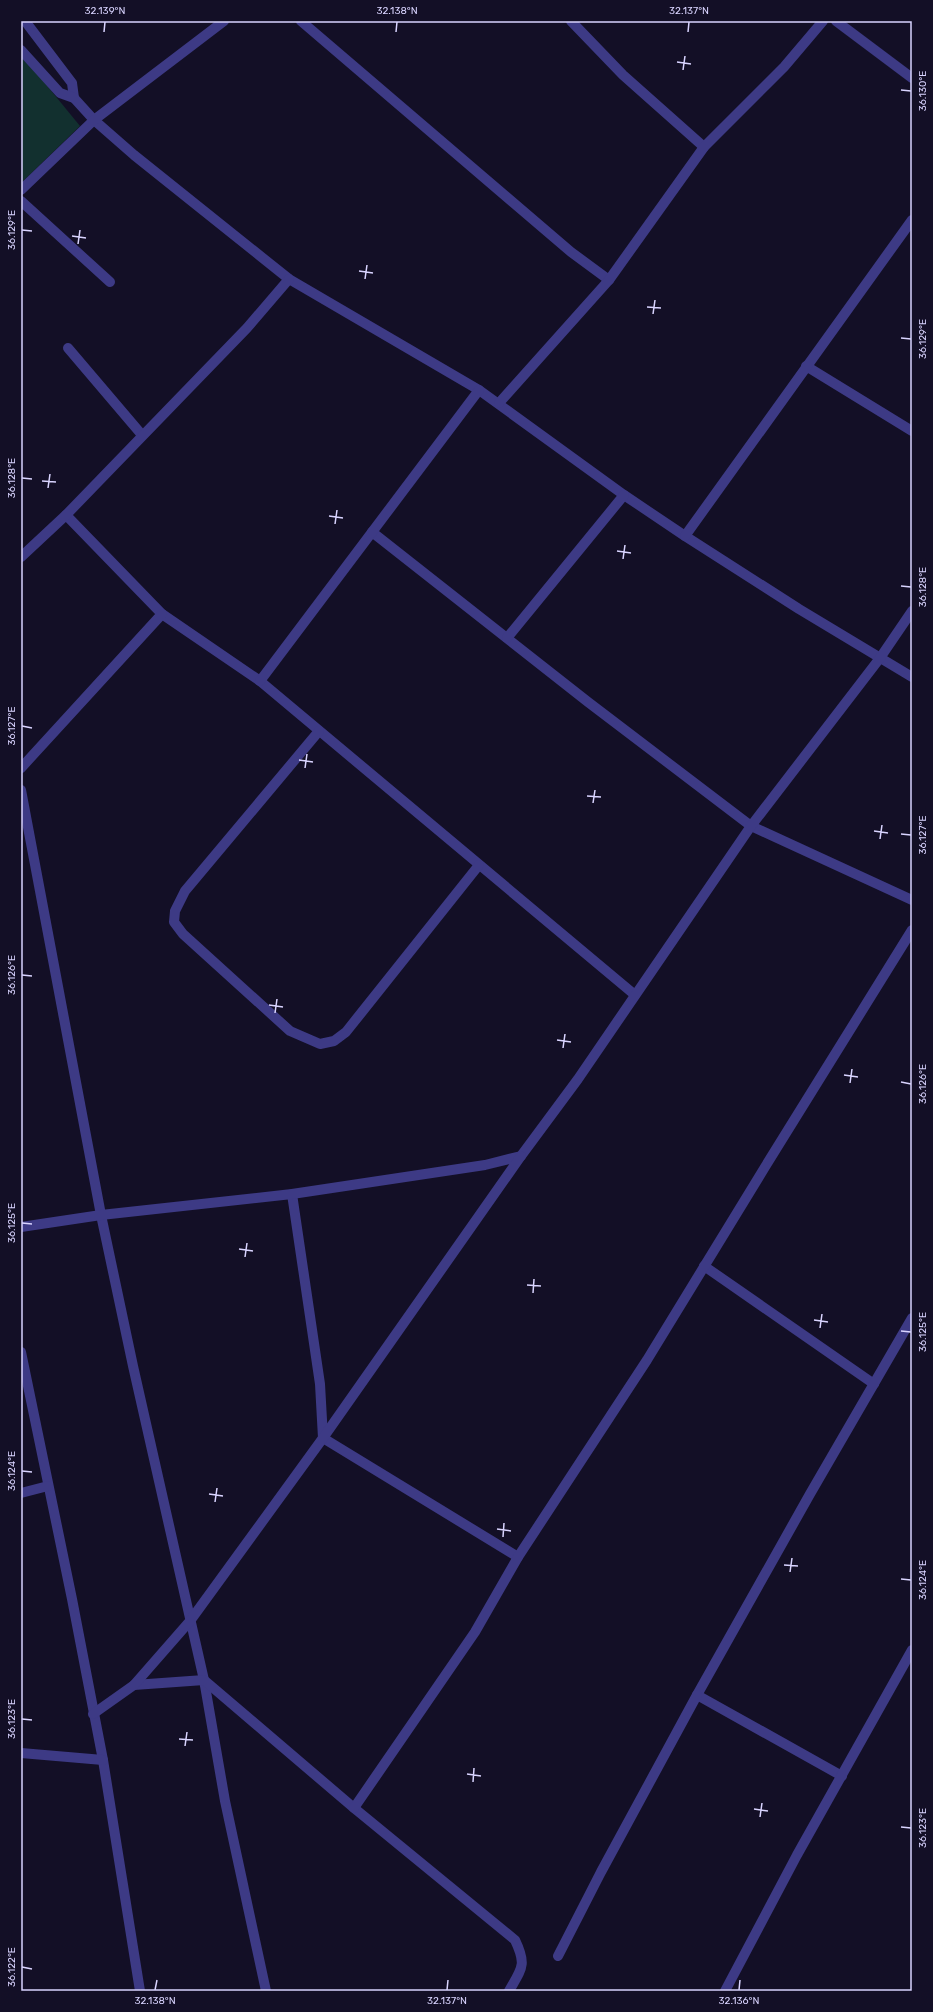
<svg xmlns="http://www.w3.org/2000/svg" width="933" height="2012" viewBox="0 0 933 2012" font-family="Rubik,sans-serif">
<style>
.park{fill:#12302f}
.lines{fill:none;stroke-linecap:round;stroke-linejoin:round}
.minor{stroke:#3d3a85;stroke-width:10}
.ticks{fill:none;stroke:#d9d4ff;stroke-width:1.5}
.neatline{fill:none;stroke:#d9d4ff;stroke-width:1.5}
.ticks-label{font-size:10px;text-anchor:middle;fill:#d9d4ff}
</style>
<rect width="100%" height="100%" fill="#130f26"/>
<path class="park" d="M21,54L80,126L21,183Z"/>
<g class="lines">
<g class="minor">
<path d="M25,21L72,83L74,98"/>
<path d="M301,21L571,252L609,280"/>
<path d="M571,21L623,75L704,147"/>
<path d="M836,21L912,78"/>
<path d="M21,50L60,93L74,98L94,120L134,155L289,279L479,390L624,495L685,536L799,609L912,677"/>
<path d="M21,190L94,120L224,21"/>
<path d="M21,201L110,282"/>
<path d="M68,348L142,435"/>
<path d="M806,366L912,431"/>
<path d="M499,403L609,280L704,147L784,67L823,21"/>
<path d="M66,515L162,614L260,681L635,995"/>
<path d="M372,532L588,702L751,826L912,900"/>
<path d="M685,536L912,220"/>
<path d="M21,557L66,515L247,328L289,279"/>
<path d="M507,638L624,495"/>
<path d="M260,681L479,390"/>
<path d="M319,731L185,891L175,911L174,922L183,934L290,1031L320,1044L334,1041L346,1032L479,865"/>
<path d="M21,768L162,614"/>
<path d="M21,790L101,1215L133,1366L204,1680L225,1801L266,1991"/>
<path d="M292,1194L320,1384L323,1438L518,1557"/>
<path d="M21,1227L101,1215L292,1194L485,1165L521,1156L578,1079L751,826L880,658L912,611"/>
<path d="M704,1266L874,1384"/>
<path d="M21,1352L72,1599L103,1760L140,1991"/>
<path d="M21,1493L48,1486"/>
<path d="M134,1685L204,1680L354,1808L515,1940C527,1965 522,1968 509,1991"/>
<path d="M93,1714L134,1685L190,1621L323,1438L521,1156"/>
<path d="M21,1753L103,1760"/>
<path d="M842,1776L697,1695L810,1494L912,1318"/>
<path d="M354,1808L475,1632L518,1557L647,1360L765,1167L912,930"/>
<path d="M558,1956L601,1872L697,1695"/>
<path d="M725,1991L797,1855L912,1650"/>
</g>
</g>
<path class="ticks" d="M104,32L105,22M396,32L397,22M688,32L689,22M677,62L691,64M683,70L685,56M901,90L911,91M22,230L32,231M72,236L86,238M78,244L80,230M359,271L373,273M365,279L367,265M647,307L661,308M653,314L655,300M901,338L911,339M22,478L32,479M42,481L56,482M48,488L50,474M329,516L343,518M335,524L337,510M617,551L631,553M623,559L625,545M901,586L911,587M22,726L32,728M299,760L313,762M305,768L307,754M587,796L601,797M593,803L595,790M874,831L888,833M901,834L911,835M880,839L882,825M22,975L32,976M269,1005L283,1007M275,1013L277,999M557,1040L571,1042M563,1048L565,1034M844,1075L858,1077M901,1082L911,1084M850,1083L852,1069M22,1223L32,1224M239,1249L253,1251M245,1257L247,1243M527,1285L541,1286M533,1293L534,1279M814,1320L828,1322M820,1328L822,1314M901,1331L911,1332M22,1471L32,1472M209,1494L223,1496M215,1502L217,1488M497,1529L511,1531M503,1537L504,1523M784,1565L798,1566M790,1572L792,1558M901,1579L911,1580M22,1719L32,1720M179,1739L193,1740M185,1746L187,1732M467,1774L481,1776M473,1782L474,1768M754,1809L768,1811M760,1817L762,1803M901,1827L911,1828M22,1967L32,1969M155,1990L157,1980M447,1990L448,1980M739,1990L740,1980"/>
<rect width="933" height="2012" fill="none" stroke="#130f26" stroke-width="44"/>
<rect x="22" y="22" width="889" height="1968" class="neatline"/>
<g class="ticks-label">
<text x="105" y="14">32.139°N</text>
<text x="397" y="14">32.138°N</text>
<text x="689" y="14">32.137°N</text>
<text transform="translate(922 91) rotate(-90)" y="4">36.130°E</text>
<text transform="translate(11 230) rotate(-90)" y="4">36.129°E</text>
<text transform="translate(922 339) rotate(-90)" y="4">36.129°E</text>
<text transform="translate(11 478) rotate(-90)" y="4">36.128°E</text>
<text transform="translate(922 587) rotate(-90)" y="4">36.128°E</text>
<text transform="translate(11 726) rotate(-90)" y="4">36.127°E</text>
<text transform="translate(922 835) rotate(-90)" y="4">36.127°E</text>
<text transform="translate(11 975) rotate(-90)" y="4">36.126°E</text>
<text transform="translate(922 1084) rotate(-90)" y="4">36.126°E</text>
<text transform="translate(11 1223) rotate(-90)" y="4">36.125°E</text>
<text transform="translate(922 1332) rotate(-90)" y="4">36.125°E</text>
<text transform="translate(11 1471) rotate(-90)" y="4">36.124°E</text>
<text transform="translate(922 1580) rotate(-90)" y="4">36.124°E</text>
<text transform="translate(11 1719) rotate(-90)" y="4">36.123°E</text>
<text transform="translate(922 1828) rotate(-90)" y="4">36.123°E</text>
<text transform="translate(11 1967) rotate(-90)" y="4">36.122°E</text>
<text x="155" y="2004">32.138°N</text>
<text x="447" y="2004">32.137°N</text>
<text x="739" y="2004">32.136°N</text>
</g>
</svg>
